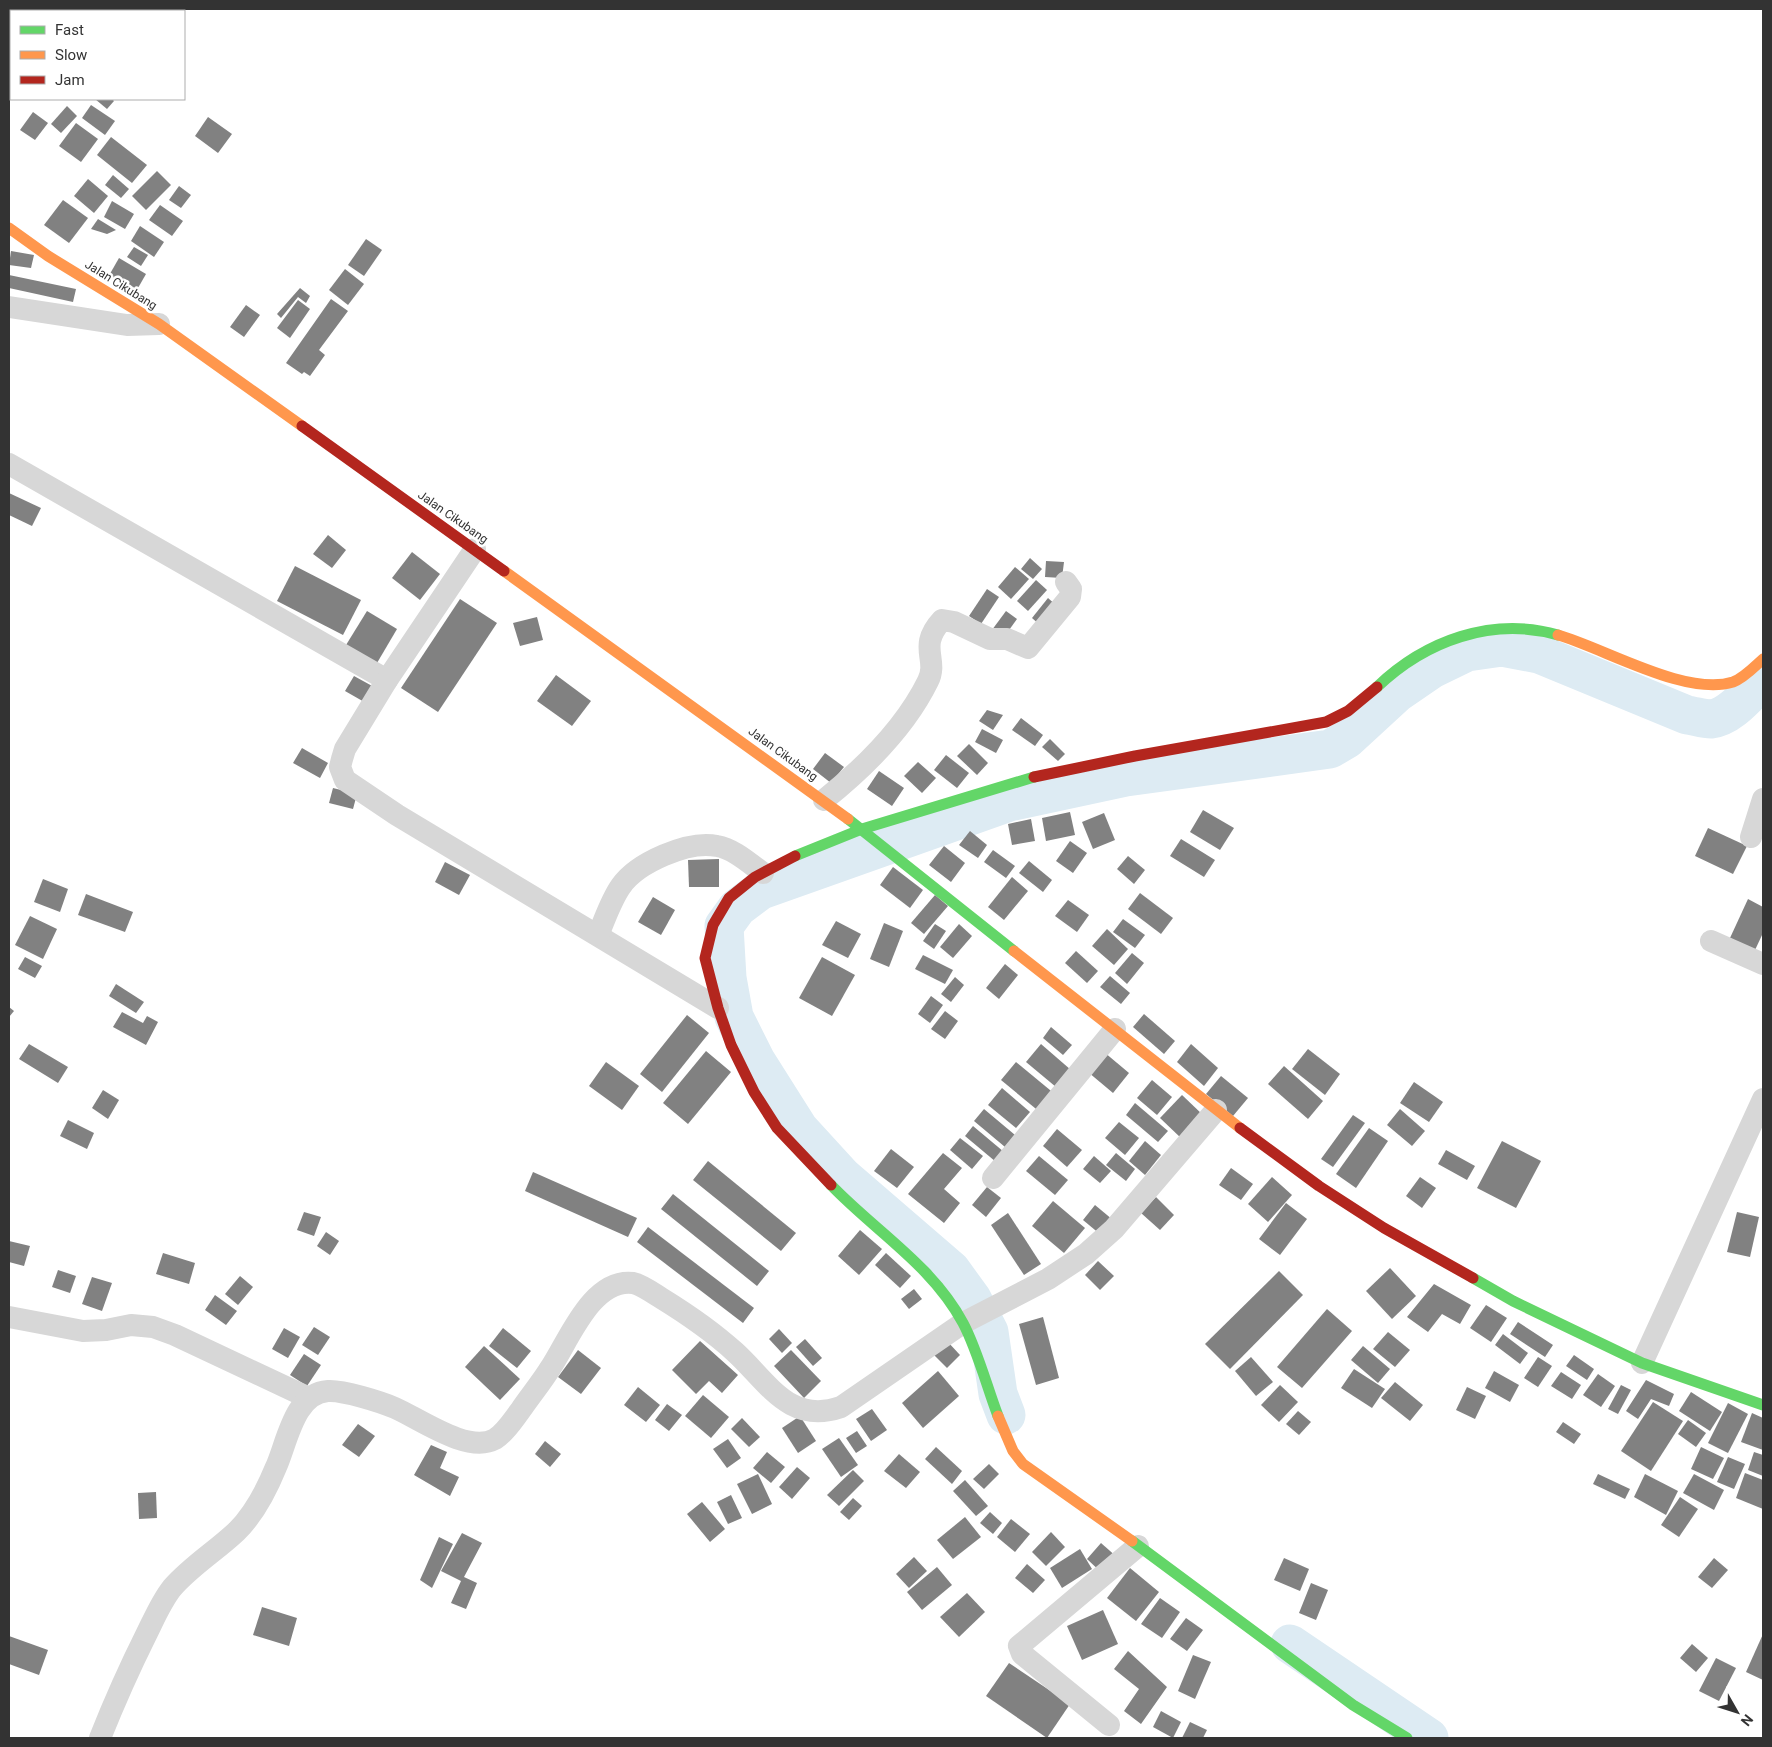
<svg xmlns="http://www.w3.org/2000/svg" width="1772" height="1747" viewBox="0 0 1772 1747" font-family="Roboto,sans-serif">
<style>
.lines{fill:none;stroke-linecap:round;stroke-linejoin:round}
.river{stroke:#ddebf3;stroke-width:39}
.building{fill:#818181}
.street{stroke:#d7d7d7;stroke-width:22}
.fast{stroke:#63d668;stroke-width:11}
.slow{stroke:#ff974d;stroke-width:11}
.jam{stroke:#b3261e;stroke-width:11}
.labels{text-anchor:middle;stroke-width:5;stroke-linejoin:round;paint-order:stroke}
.street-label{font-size:12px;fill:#333;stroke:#fff}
</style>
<rect width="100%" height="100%" fill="#fff"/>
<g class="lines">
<g class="river">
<path d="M1006,1415L998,1394L989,1332L972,1299L951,1270L842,1176L799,1129L756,1061L734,1017L727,978L724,926L737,908L761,890L1009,802L1126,777L1330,749L1347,739L1397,693L1432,669L1467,652L1502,647L1539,654L1687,715C1695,716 1703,719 1711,719C1731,717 1749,693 1763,680"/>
<path d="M1290,1644L1429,1738"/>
</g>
</g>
<g class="building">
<path d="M95,99H112L114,101L107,109Z"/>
<path d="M91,105L115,121L105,135L82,118Z"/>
<path d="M67,106L77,116L61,133L51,124Z"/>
<path d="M33,112L48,123L35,140L20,130Z"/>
<path d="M208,117L232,134L218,153L195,136Z"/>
<path d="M76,123L98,139L81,162L59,146Z"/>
<path d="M111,137L147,165L132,183L97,155Z"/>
<path d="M157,171L171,185L146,210L132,196Z"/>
<path d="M113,175L129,189L121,198L105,185Z"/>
<path d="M88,179L108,196L94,213L74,196Z"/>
<path d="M179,186L191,195L181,208L169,200Z"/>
<path d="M63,200L88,218L69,243L44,225Z"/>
<path d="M112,201L134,214L125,229L104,217Z"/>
<path d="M160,205L183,221L172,236L149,220Z"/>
<path d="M98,219L116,230L107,234L91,229Z"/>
<path d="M140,226L164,242L154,257L131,241Z"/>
<path d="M366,239L382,250L364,276L348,265Z"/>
<path d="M134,247L148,255L141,266L127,257Z"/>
<path d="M11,251L34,255L31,268L9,265Z"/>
<path d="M119,258L146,274L134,295L107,279Z"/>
<path d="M345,269L364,284L348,305L329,290Z"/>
<path d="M9,275L76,289L73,302L9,288Z"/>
<path d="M300,288L310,296L306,303L298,297L281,318L277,314Z"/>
<path d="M331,299L348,311L319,350L325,355L310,376L304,372L302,374L286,363Z"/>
<path d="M298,300L310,309L290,338L277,328Z"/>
<path d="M246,305L260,315L244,337L230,327Z"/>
<path d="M9,493L41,508L32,526L9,515Z"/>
<path d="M328,535L346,550L332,568L313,554Z"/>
<path d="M412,552L440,574L420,600L392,578Z"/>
<path d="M1030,558L1042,569L1033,579L1021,569Z"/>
<path d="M1046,561L1064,562L1062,578L1045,577Z"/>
<path d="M295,566L361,600L343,635L277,601Z"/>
<path d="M1015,567L1029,579L1011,599L998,587Z"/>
<path d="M1036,580L1047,590L1028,611L1017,601Z"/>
<path d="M987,589L999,597L981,624L969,616Z"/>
<path d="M1048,598L1057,606L1041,626L1032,618Z"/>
<path d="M460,599L497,623L438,712L401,688Z"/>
<path d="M367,611L397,629L377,663L346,645Z"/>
<path d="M1006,611L1017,619L1004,637L989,634Z"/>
<path d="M537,617L543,640L520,646L513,623Z"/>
<path d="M556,675L591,701L572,726L537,701Z"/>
<path d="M354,676L374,687L366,703L345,691Z"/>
<path d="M987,710L1003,715L993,730L979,721Z"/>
<path d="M1021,718L1043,735L1035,746L1012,730Z"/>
<path d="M982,729L1003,740L996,753L975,742Z"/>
<path d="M1050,739L1065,754L1058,761L1042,747Z"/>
<path d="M969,744L988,763L977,775L957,756Z"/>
<path d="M302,748L328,763L320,778L293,763Z"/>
<path d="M825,753L844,767L831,783L813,769Z"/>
<path d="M946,755L969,773L957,788L934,770Z"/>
<path d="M918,762L936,778L922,793L904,776Z"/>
<path d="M879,771L904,788L892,806L867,789Z"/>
<path d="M333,788L357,794L353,809L329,803Z"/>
<path d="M1203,810L1234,828L1220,850L1190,832Z"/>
<path d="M1070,812L1075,835L1046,841L1042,818Z"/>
<path d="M1104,813L1115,840L1093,849L1082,822Z"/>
<path d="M1031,819L1035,841L1012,845L1008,824Z"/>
<path d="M1708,828L1747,846L1733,874L1695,856Z"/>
<path d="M970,831L987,845L978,858L959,845Z"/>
<path d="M1181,839L1215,860L1204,877L1170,856Z"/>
<path d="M1070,841L1087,853L1073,873L1056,861Z"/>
<path d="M944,846L965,863L951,882L929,865Z"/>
<path d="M993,850L1015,866L1006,878L984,862Z"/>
<path d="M1128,856L1145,870L1134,884L1117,869Z"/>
<path d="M719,859V887H689L688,860Z"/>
<path d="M1029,861L1052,880L1043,892L1019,873Z"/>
<path d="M445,862L470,875L459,895L435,882Z"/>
<path d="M893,867L923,890L910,908L880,885Z"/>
<path d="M1012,877L1028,891L1004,920L988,907Z"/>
<path d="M43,879L68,889L60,912L34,902Z"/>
<path d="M1140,893L1173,918L1161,934L1128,909Z"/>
<path d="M86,894L133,912L125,932L78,915Z"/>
<path d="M935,895L948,906L924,934L911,923Z"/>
<path d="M653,897L675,910L661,935L638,922Z"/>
<path d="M1748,899L1763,907V933L1755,950L1730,938Z"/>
<path d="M1068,900L1089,915L1077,932L1055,916Z"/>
<path d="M30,916L57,929L43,959L15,945Z"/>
<path d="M1123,919L1145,935L1135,948L1113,932Z"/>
<path d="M836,921L861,934L848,958L822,945Z"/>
<path d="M884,923L903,931L889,967L870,959Z"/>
<path d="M935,924L946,931L934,949L923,941Z"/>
<path d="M959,924L972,936L953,958L940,947Z"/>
<path d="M1107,929L1128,949L1114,965L1092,946Z"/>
<path d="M1076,951L1098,971L1087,983L1065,963Z"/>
<path d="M1132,953L1144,963L1127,984L1115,973Z"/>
<path d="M923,955L953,970L945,984L915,969Z"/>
<path d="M25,957L42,966L35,978L18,969Z"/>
<path d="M822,957L855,975L832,1016L799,998Z"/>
<path d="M1005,964L1018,975L999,999L986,988Z"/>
<path d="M1110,976L1130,993L1121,1004L1100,987Z"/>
<path d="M955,977L964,985L951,1002L941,994Z"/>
<path d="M116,984L144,1002L136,1013L109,996Z"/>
<path d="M931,996L943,1005L930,1023L918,1014Z"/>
<path d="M9,1007L14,1011L9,1017Z"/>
<path d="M945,1011L958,1021L945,1039L931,1029Z"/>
<path d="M122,1012L143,1023L147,1016L158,1022L146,1045L113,1027Z"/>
<path d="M1144,1014L1175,1041L1164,1054L1133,1027Z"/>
<path d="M687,1015L709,1033L662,1092L640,1074Z"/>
<path d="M1051,1027L1072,1045L1063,1055L1043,1038Z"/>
<path d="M29,1044L68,1067L58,1083L19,1059Z"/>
<path d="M1041,1044L1071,1070L1056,1087L1026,1062Z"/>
<path d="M1191,1044L1218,1068L1204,1086L1177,1062Z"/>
<path d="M1308,1049L1340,1074L1325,1095L1292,1069Z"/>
<path d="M706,1051L731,1072L688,1124L663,1103Z"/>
<path d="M1104,1052L1129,1073L1113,1093L1088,1072Z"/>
<path d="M606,1062L639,1086L622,1110L589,1086Z"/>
<path d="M1016,1062L1056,1095L1041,1113L1001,1080Z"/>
<path d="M1284,1066L1323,1101L1308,1119L1268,1084Z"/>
<path d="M1221,1076L1248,1098L1233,1116L1206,1094Z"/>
<path d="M1152,1080L1172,1097L1157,1115L1137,1098Z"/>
<path d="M1414,1082L1443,1102L1429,1122L1400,1103Z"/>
<path d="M1002,1088L1030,1112L1016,1128L988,1105Z"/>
<path d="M103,1090L119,1100L108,1119L92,1108Z"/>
<path d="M1182,1095L1204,1116L1182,1139L1160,1118Z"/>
<path d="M1135,1103L1168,1131L1158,1142L1126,1115Z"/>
<path d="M984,1109L1015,1135L1005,1147L974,1121Z"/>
<path d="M1400,1109L1425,1131L1412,1146L1387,1125Z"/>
<path d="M1353,1115L1365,1123L1333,1167L1321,1159Z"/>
<path d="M68,1120L94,1133L87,1149L60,1136Z"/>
<path d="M1119,1122L1139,1138L1125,1155L1105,1138Z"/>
<path d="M973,1126L1004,1152L996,1162L965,1136Z"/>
<path d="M1369,1128L1388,1141L1356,1188L1336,1174Z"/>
<path d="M1057,1129L1082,1150L1067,1167L1043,1146Z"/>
<path d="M960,1138L983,1156L972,1169L950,1150Z"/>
<path d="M1145,1141L1161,1155L1145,1175L1129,1161Z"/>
<path d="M1502,1141L1541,1161L1516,1208L1477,1188Z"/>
<path d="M891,1149L914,1167L897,1188L874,1171Z"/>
<path d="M1446,1150L1475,1166L1467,1180L1438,1164Z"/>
<path d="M943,1153L962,1168L944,1189L960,1203L944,1223L908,1194Z"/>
<path d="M1116,1153L1135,1169L1126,1181L1106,1165Z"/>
<path d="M1039,1156L1068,1180L1055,1195L1026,1171Z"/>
<path d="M1094,1156L1111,1171L1100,1183L1083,1169Z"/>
<path d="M708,1161L796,1233L781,1251L693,1180Z"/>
<path d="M1231,1168L1253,1184L1241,1200L1219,1185Z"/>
<path d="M533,1172L637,1218L628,1237L525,1191Z"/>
<path d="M1272,1177L1292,1195L1268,1222L1248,1204Z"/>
<path d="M1420,1177L1436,1188L1422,1208L1406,1196Z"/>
<path d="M987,1187L1001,1198L986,1217L972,1205Z"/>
<path d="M673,1194L769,1271L757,1286L661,1209Z"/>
<path d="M1156,1197L1174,1215L1160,1230L1141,1213Z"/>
<path d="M1053,1201L1085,1228L1064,1253L1032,1226Z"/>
<path d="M1286,1203L1307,1219L1280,1255L1259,1239Z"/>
<path d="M1095,1205L1113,1220L1101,1235L1083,1220Z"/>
<path d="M304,1212L321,1217L314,1236L297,1230Z"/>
<path d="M1737,1212L1759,1217L1750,1257L1727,1252Z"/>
<path d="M1008,1213L1041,1264L1024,1275L991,1225Z"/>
<path d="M648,1227L754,1308L743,1323L637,1242Z"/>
<path d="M860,1230L882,1249L859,1275L838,1256Z"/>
<path d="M326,1232L339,1241L330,1255L317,1246Z"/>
<path d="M9,1241L30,1246L24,1266L9,1262Z"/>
<path d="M163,1253L195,1263L189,1284L156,1274Z"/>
<path d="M886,1253L911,1276L900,1288L875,1265Z"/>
<path d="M1098,1261L1114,1276L1100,1290L1085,1275Z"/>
<path d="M1390,1268L1416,1296L1392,1319L1366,1291Z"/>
<path d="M58,1270L76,1276L70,1293L52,1287Z"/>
<path d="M1279,1271L1303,1295L1230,1369L1205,1344Z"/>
<path d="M240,1276L253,1287L238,1305L225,1294Z"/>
<path d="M92,1277L112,1283L102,1311L82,1304Z"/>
<path d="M1434,1284L1471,1305L1460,1324L1442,1314L1428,1332L1407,1317Z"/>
<path d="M914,1289L922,1299L909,1309L901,1299Z"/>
<path d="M215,1295L237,1311L226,1325L205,1310Z"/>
<path d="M1486,1305L1507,1318L1491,1342L1470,1328Z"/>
<path d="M1327,1309L1352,1331L1302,1388L1277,1367Z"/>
<path d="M1043,1317L1059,1378L1036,1385L1019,1324Z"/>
<path d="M1518,1322L1553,1345L1545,1357L1510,1334Z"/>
<path d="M314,1327L330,1337L318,1355L302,1345Z"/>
<path d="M284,1328L300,1337L288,1358L272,1349Z"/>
<path d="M503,1328L531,1351L517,1368L489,1346Z"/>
<path d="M779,1329L792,1343L782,1353L769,1339Z"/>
<path d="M1388,1332L1410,1350L1395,1367L1373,1349Z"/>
<path d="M1503,1334L1528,1353L1520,1364L1495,1345Z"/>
<path d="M805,1339L822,1358L813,1366L796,1347Z"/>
<path d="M700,1341L738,1375L722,1393L709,1381L696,1394L672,1370Z"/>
<path d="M947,1341L960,1355L947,1368L934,1355Z"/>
<path d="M484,1346L520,1379L500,1400L465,1367Z"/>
<path d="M1363,1346L1390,1369L1378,1383L1351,1360Z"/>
<path d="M578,1350L601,1368L581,1394L558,1377Z"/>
<path d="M791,1350L821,1381L804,1398L774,1366Z"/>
<path d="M304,1354L321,1365L307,1386L290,1375Z"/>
<path d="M1574,1355L1594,1369L1587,1380L1566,1366Z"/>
<path d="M1251,1357L1273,1382L1256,1396L1235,1371Z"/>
<path d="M1538,1357L1552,1366L1538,1387L1524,1378Z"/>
<path d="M1354,1369L1385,1389L1372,1408L1341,1388Z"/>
<path d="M938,1371L959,1396L923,1428L902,1403Z"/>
<path d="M1494,1371L1519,1385L1510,1402L1485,1388Z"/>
<path d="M1561,1372L1581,1385L1572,1399L1551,1386Z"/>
<path d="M1598,1374L1615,1386L1601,1407L1583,1395Z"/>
<path d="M1646,1380L1674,1394L1669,1406L1651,1399L1638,1419L1626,1411Z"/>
<path d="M1395,1382L1423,1405L1410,1421L1381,1398Z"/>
<path d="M1280,1385L1298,1402L1279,1422L1261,1405Z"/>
<path d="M1621,1385L1631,1390L1618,1414L1608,1409Z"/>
<path d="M638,1387L660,1405L646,1422L624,1405Z"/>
<path d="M1467,1387L1486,1396L1475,1419L1456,1410Z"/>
<path d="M1691,1392L1722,1412L1710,1431L1679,1411Z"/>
<path d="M703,1395L729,1417L711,1438L685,1416Z"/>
<path d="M1653,1402L1683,1421L1651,1471L1621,1451Z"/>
<path d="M1728,1403L1748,1414L1728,1453L1708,1443Z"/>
<path d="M667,1404L682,1415L669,1431L655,1420Z"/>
<path d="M872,1409L887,1430L871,1441L856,1419Z"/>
<path d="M1298,1411L1311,1422L1299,1435L1286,1424Z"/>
<path d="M1752,1413L1763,1418V1450L1741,1442Z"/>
<path d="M800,1416L816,1441L798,1453L782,1428Z"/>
<path d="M742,1418L760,1437L749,1447L731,1429Z"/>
<path d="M1688,1420L1706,1433L1696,1447L1678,1434Z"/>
<path d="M1563,1422L1581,1434L1574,1444L1556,1432Z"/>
<path d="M358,1424L375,1436L359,1457L342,1445Z"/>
<path d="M857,1431L867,1446L856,1453L846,1438Z"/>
<path d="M839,1438L858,1465L841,1477L822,1449Z"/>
<path d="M728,1439L741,1458L727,1468L713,1449Z"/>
<path d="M545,1441L561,1454L550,1467L535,1454Z"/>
<path d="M431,1445L447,1452L440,1468L459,1477L450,1496L414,1475Z"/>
<path d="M936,1447L962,1471L952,1484L925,1459Z"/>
<path d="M1701,1447L1724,1458L1713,1479L1691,1469Z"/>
<path d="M767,1452L785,1467L771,1483L753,1468Z"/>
<path d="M1754,1452L1763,1455V1476L1748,1470Z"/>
<path d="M899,1454L920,1472L906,1488L884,1471Z"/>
<path d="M1728,1457L1745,1464L1734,1489L1717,1482Z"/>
<path d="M989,1464L999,1474L984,1489L973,1479Z"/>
<path d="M797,1467L810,1478L792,1499L779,1487Z"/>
<path d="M853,1470L864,1481L839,1506L827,1495Z"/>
<path d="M1745,1473L1763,1480V1509L1736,1498Z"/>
<path d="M758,1474L772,1504L752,1514L737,1484Z"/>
<path d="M1598,1474L1630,1489L1625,1499L1593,1484Z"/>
<path d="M1645,1474L1678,1491L1666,1515L1634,1497Z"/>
<path d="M1694,1474L1724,1490L1714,1510L1683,1493Z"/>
<path d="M965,1480L988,1506L976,1516L953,1491Z"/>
<path d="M156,1492L157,1518L139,1519L138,1493Z"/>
<path d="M731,1495L742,1518L728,1524L717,1502Z"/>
<path d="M1680,1497L1698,1509L1679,1537L1661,1525Z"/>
<path d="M853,1498L862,1506L849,1520L840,1512Z"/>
<path d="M702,1502L725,1529L710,1542L687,1514Z"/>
<path d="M990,1512L1002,1523L993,1534L980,1523Z"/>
<path d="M965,1517L981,1537L953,1559L937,1540Z"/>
<path d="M1011,1519L1030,1534L1015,1552L997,1537Z"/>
<path d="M1051,1532L1065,1547L1046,1566L1032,1552Z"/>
<path d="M462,1533L482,1543L464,1577L477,1583L466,1609L451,1603L461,1581L441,1571Z"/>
<path d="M439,1537L453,1544L432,1588L420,1580Z"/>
<path d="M1101,1543L1118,1558L1103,1574L1087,1559Z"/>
<path d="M1080,1549L1092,1569L1062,1588L1050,1568Z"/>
<path d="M914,1557L927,1571L909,1588L896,1574Z"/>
<path d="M1284,1558L1309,1569L1300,1591L1274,1580Z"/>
<path d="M1714,1558L1728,1570L1712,1588L1698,1577Z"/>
<path d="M1027,1564L1045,1580L1033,1593L1015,1578Z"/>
<path d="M937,1567L952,1585L922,1610L907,1592Z"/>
<path d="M1130,1568L1159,1592L1136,1621L1107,1598Z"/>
<path d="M1311,1583L1328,1590L1316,1620L1299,1613Z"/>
<path d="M967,1593L985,1612L959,1637L940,1617Z"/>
<path d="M1160,1598L1180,1612L1162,1638L1141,1624Z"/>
<path d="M262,1607L297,1618L289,1646L253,1635Z"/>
<path d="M1103,1610L1118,1644L1082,1660L1067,1626Z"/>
<path d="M1186,1618L1203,1630L1187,1651L1170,1639Z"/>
<path d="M1763,1634V1680L1746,1672Z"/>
<path d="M9,1636L48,1650L39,1675L9,1664Z"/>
<path d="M1692,1644L1708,1658L1696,1672L1680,1658Z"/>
<path d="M1128,1651L1167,1687L1141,1724L1124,1711L1139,1689L1114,1669Z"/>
<path d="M1193,1655L1211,1662L1195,1699L1178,1691Z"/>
<path d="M1716,1658L1736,1668L1719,1701L1699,1691Z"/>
<path d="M1009,1663L1070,1704L1047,1738L986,1696Z"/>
<path d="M1161,1711L1181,1722L1173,1738L1153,1727Z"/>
<path d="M1190,1722L1207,1730L1203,1738H1182Z"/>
</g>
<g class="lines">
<g class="street">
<path d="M9,307L127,325L159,324"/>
<path d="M9,464L387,680"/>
<path d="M475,549L387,680L345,749L342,759L340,767L345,780L397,815L718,1008"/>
<path d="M824,800C864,768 905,728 928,681C939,659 917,647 942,620L954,622L990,639H1007L1028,648L1070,597L1071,589L1066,582"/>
<path d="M1751,837L1763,799"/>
<path d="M598,935C605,919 611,900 621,886C637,863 688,840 717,846C734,849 749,863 763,873"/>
<path d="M1711,941L1763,964"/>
<path d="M993,1178L1115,1029"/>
<path d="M9,1317L83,1331L106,1330L131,1325L153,1327L175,1335L309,1398"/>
<path d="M1642,1363L1763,1099"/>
<path d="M1109,1725L1022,1654L1019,1646L1138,1546"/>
<path d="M100,1738C114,1703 129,1669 146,1635C154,1619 161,1602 172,1588C191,1566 216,1551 237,1531C253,1515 267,1489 276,1467C287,1443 294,1393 328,1391C343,1390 381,1402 395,1408C420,1419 468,1454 495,1439C505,1433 513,1420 520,1411C530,1396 542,1382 551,1367C569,1340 592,1278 633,1283C642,1285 653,1293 661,1298C687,1314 713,1332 735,1352C768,1382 789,1425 841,1407L963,1323L1048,1279L1086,1254L1114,1229L1216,1110"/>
</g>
<g class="fast">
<path d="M1377,687C1425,641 1492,616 1558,635"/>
<path d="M848,819L1014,951"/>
<path d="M795,856L862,829L1034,777"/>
<path d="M831,1185C875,1231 932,1265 963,1323C977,1349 987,1387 998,1416"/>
<path d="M1473,1278L1513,1301L1642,1363L1763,1405"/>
<path d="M1132,1541L1353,1705L1407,1738"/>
</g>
<g class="slow">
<path d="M9,228L48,256L159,324L302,426"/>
<path d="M504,571L848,819"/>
<path d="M1558,635C1604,648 1686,697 1733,682C1744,678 1754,667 1763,659"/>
<path d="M1014,951L1240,1128"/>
<path d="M998,1416L1013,1451L1023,1464L1132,1541"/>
</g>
<g class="jam">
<path d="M302,426L504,571"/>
<path d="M1034,777L1135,756L1326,722L1348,711L1377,687"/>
<path d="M795,856L755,877L729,898L713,925L705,958L718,1008L731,1045L754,1092L777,1128L831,1185"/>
<path d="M1240,1128L1319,1186L1384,1228L1473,1278"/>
</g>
</g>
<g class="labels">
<g class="street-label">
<text transform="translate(121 285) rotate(32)" y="4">Jalan Cikubang</text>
<text transform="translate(453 517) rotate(35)" y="4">Jalan Cikubang</text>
<text transform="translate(783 754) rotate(36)" y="4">Jalan Cikubang</text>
</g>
</g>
<rect width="1772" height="1747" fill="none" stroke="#333333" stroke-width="20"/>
<rect x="10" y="10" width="175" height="90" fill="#ffffff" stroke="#adadad"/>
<rect x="20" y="26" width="25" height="8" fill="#63d668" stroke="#adadad"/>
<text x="55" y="35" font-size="15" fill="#333333">Fast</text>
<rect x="20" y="51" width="25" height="8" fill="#ff974d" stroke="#adadad"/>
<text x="55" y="60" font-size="15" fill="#333333">Slow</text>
<rect x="20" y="76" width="25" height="8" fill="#b3261e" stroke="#adadad"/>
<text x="55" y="85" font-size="15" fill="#333333">Jam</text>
<g transform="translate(1737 1712) rotate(129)" stroke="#ffffff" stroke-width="4" paint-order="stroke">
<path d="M0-4L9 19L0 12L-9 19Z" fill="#333333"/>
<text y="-8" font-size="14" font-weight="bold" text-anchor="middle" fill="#333333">N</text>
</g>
</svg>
